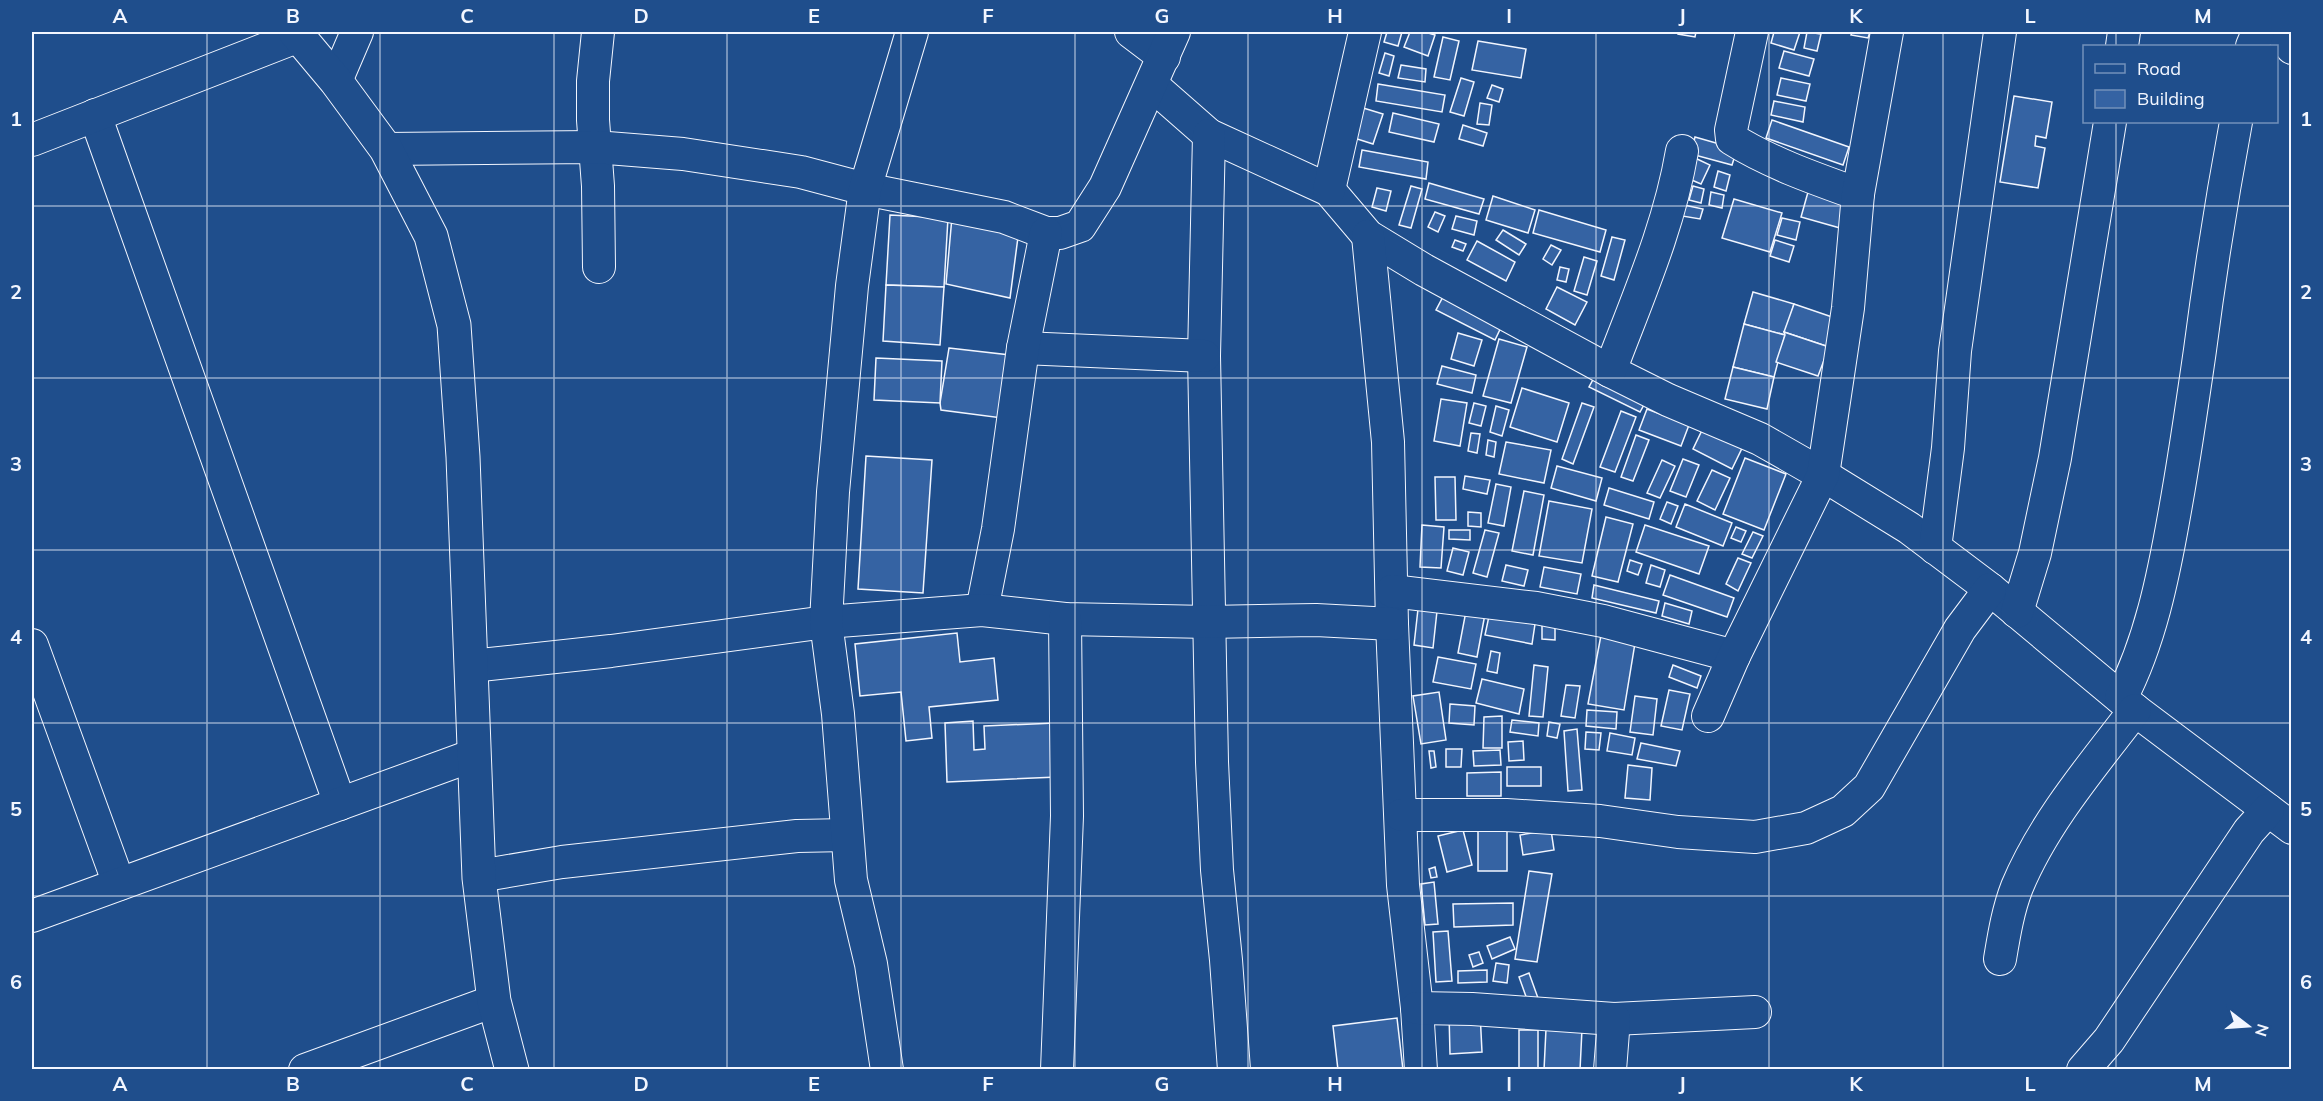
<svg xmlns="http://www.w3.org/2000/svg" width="2323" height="1101" viewBox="0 0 2323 1101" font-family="Mulish,sans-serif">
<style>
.building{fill:#3563a3;stroke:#f2f6ff;stroke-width:1.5}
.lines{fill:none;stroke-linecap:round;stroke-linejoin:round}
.street-casing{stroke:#f2f6ff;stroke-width:34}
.secondary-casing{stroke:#f2f6ff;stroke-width:35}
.street{stroke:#1f4e8c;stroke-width:32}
.secondary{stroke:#1f4e8c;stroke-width:33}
.grid{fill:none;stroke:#f2f6ff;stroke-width:1.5;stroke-opacity:0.55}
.neatline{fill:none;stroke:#f2f6ff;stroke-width:2}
.grid-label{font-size:20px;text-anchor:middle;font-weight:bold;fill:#f2f6ff}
</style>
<rect width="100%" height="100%" fill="#1f4e8c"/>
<g class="building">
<path d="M1387,32H1402L1398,46L1384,42Z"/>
<path d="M1410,32H1425L1435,35L1428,56L1404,47Z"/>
<path d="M1678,32H1696L1695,37L1678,34Z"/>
<path d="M1774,32H1800L1794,50L1771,43Z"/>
<path d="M1807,32L1821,34L1817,51L1804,48Z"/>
<path d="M1852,32H1870L1868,38L1851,35Z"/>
<path d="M1443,37L1459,41L1450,80L1434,77Z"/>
<path d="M1478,41L1526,49L1521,78L1472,70Z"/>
<path d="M1784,51L1814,59L1809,76L1779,68Z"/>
<path d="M1385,53L1394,56L1389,76L1379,73Z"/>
<path d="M1401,65L1426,69L1425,82L1398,78Z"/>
<path d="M1461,78L1474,82L1464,116L1450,112Z"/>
<path d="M1781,78L1810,84L1806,101L1777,95Z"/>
<path d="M1378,84L1445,95L1442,112L1376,101Z"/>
<path d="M1492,85L1503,89L1499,102L1487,98Z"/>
<path d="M2014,96L2052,102L2046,138L2036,136L2035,146L2045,148L2038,188L2000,182Z"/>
<path d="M1774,101L1805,107L1803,122L1771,115Z"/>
<path d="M1480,103L1492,105L1489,125L1477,124Z"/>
<path d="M1360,107L1383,114L1373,144L1351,137Z"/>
<path d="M1393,113L1439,124L1434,142L1389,132Z"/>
<path d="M1772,120L1849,147L1843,165L1766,138Z"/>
<path d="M1463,125L1487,133L1483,146L1459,139Z"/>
<path d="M1695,137L1737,149L1732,165L1691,154Z"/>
<path d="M1362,150L1428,162L1426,179L1359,167Z"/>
<path d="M1695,158L1710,165L1701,184L1687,178Z"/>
<path d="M1718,171L1730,175L1726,191L1714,187Z"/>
<path d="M1429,183L1484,199L1479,214L1425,199Z"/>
<path d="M1810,185L1849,196L1840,228L1801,217Z"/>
<path d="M1411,186L1422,189L1411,228L1399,225Z"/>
<path d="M1693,186L1704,189L1701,203L1689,200Z"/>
<path d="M1377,188L1391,191L1386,211L1372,207Z"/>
<path d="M1711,192L1724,195L1722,208L1709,205Z"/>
<path d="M1493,196L1535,210L1528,233L1486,220Z"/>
<path d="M1734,199L1782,213L1770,252L1722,238Z"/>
<path d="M1684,205L1703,209L1700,219L1682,216Z"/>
<path d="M1539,210L1606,230L1600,252L1533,233Z"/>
<path d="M1435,212L1445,216L1438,232L1428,227Z"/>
<path d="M890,215L948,218L944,287L886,285Z"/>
<path d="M1456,216L1477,221L1474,235L1452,229Z"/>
<path d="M952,217L1018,237L1010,298L946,284Z"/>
<path d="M1782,218L1800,222L1796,240L1777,235Z"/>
<path d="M1503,230L1526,244L1519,255L1496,240Z"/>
<path d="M1612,237L1625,240L1614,280L1601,276Z"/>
<path d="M1455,240L1466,244L1463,251L1452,247Z"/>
<path d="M1775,240L1794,246L1789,262L1770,256Z"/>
<path d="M1477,241L1515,262L1506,281L1467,260Z"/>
<path d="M1551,245L1561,250L1552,265L1543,259Z"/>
<path d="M1584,257L1597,261L1587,295L1574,291Z"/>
<path d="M1560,267L1569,269L1566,282L1557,280Z"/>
<path d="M886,285L944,287L940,345L883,341Z"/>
<path d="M1557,287L1587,302L1575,325L1546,309Z"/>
<path d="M1753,292L1794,304L1785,335L1744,324Z"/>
<path d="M1445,293L1503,323L1495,340L1436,310Z"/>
<path d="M1794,304L1838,319L1829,347L1784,332Z"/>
<path d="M1744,324L1785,335L1774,377L1733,367Z"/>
<path d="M1784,332L1829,347L1818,376L1776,362L1785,335Z"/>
<path d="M1458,333L1482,340L1474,366L1451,359Z"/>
<path d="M1499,339L1527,347L1511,403L1483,396Z"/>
<path d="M949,348L1010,355L1002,418L941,410L940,403Z"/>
<path d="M876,358L942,361L940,403L874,400Z"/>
<path d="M1442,366L1476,375L1472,393L1437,384Z"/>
<path d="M1733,367L1774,377L1767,409L1725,399Z"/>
<path d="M1595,376L1646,401L1640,412L1589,387Z"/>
<path d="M1522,388L1569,403L1557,442L1510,427Z"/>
<path d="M1441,399L1467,403L1460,446L1434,441Z"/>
<path d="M1474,403L1486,406L1481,426L1469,423Z"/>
<path d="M1582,403L1594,407L1573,464L1562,459Z"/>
<path d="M1496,406L1509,410L1502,436L1490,432Z"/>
<path d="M1647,409L1689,425L1681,446L1639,430Z"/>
<path d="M1621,411L1636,417L1615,472L1600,467Z"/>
<path d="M1706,422L1745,442L1732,469L1693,449Z"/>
<path d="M1471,433L1480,434L1477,453L1468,451Z"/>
<path d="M1636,435L1649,440L1633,481L1621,477Z"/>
<path d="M1488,440L1496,442L1494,457L1486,455Z"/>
<path d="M1506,442L1551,450L1544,483L1499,474Z"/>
<path d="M866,456L932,460L923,593L858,589Z"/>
<path d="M1745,458L1786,474L1764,530L1723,514Z"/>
<path d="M1683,459L1699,465L1686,497L1670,491Z"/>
<path d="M1662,460L1675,466L1660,498L1647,493Z"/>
<path d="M1557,466L1602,478L1596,501L1551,488Z"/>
<path d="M1712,470L1730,478L1715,510L1697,501Z"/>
<path d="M1465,476L1490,480L1487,494L1463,489Z"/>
<path d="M1435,477H1455L1456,520H1436Z"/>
<path d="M1496,484L1511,487L1504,526L1488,523Z"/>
<path d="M1609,488L1654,502L1649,519L1604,505Z"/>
<path d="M1524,491L1544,495L1533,555L1512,551Z"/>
<path d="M1549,501L1592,509L1582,563L1539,556Z"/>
<path d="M1667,502L1678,506L1671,524L1660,519Z"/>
<path d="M1685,504L1732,523L1723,546L1676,527Z"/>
<path d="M1468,512L1481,513V527L1468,526Z"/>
<path d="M1606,517L1633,524L1618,582L1592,576Z"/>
<path d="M1422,525L1444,527L1441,568L1420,567Z"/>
<path d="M1645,525L1709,546L1699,574L1636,552Z"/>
<path d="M1736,527L1746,531L1741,542L1731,538Z"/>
<path d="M1449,530H1470V540L1449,539Z"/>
<path d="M1485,530L1499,533L1487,577L1473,573Z"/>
<path d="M1753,532L1763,536L1752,558L1742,554Z"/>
<path d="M1453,548L1469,552L1463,575L1447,571Z"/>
<path d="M1738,558L1751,563L1738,591L1726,584Z"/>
<path d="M1630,560L1642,564L1638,575L1627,571Z"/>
<path d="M1506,565L1528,570L1524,586L1502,581Z"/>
<path d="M1651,565L1665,570L1660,587L1646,583Z"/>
<path d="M1544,567L1581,574L1577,594L1540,587Z"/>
<path d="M1670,575L1734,598L1727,617L1663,595Z"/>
<path d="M1594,585L1659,601L1656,613L1592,598Z"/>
<path d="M1419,600L1438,602L1433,648L1414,645Z"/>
<path d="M1665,603L1692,611L1689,624L1662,616Z"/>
<path d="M1466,611L1485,614L1477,657L1458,653Z"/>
<path d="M1489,616L1535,624L1532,644L1485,635Z"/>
<path d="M1542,623H1555V640L1542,639Z"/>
<path d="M1602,630L1636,637L1624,710L1588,704Z"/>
<path d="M957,633L960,662L994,658L998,700L929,707L932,738L906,741L901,692L860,696L855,644Z"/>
<path d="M1491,651L1500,653L1497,673L1487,671Z"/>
<path d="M1438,657L1476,664L1471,689L1433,682Z"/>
<path d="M1534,665L1548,667L1543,717L1529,716Z"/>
<path d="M1673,665L1701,676L1697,688L1669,677Z"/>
<path d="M1482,679L1524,689L1519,714L1476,703Z"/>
<path d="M1566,685L1580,686L1575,718L1561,716Z"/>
<path d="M1669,690L1690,694L1682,730L1661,726Z"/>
<path d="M1439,692L1446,740L1421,744L1413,696Z"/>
<path d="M1635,696L1657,699L1653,735L1630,732Z"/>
<path d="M1450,704L1475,706L1474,725L1449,723Z"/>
<path d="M1587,710L1617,712L1616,729L1586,726Z"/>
<path d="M1502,716V748H1483L1484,717Z"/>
<path d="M1512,720L1539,723L1538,736L1510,732Z"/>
<path d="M973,721L974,750L985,749L984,726L1055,723L1057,777L947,782L945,723Z"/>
<path d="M1549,722L1560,724L1557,738L1547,736Z"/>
<path d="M1577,729L1582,790L1568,791L1564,731Z"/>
<path d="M1586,732L1601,733L1599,750L1585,749Z"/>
<path d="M1610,733L1635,738L1632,755L1607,751Z"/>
<path d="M1523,741L1524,760L1509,761L1508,742Z"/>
<path d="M1641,743L1680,751L1676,766L1637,759Z"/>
<path d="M1446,749H1462L1461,767H1446Z"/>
<path d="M1500,750L1501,765L1474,766L1473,751Z"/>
<path d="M1429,751H1434L1436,767L1431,768Z"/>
<path d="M1628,765L1652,768L1650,800L1625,798Z"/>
<rect x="1507" y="767" width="34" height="19"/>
<path d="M1501,772V796H1467V773Z"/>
<rect x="1478" y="827" width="29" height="44"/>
<path d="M1463,830L1472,865L1447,872L1438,836Z"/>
<path d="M1551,830L1554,850L1523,855L1520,835Z"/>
<path d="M1435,867L1437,877L1431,878L1429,869Z"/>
<path d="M1529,871L1552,874L1537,962L1515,959Z"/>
<path d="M1434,882L1438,924L1425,925L1421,884Z"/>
<path d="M1513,903V925L1454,927L1453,904Z"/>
<path d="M1448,931L1452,981L1436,982L1433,932Z"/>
<path d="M1510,937L1515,949L1492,959L1487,946Z"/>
<path d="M1479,952L1483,963L1473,967L1469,955Z"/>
<path d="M1496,963L1509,965L1507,983L1493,981Z"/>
<path d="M1487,970V982L1458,983V971Z"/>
<path d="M1529,973L1538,998L1528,1002L1519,977Z"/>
<path d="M1480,1012L1482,1052L1450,1054L1449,1013Z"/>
<path d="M1397,1018L1403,1070H1338L1333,1026Z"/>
<path d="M1546,1029H1582L1580,1070H1544Z"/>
<rect x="1519" y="1030" width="19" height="38"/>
</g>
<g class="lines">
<g class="street-casing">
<g id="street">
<path d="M598,32L593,81V120L598,186L599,267"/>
<path d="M1131,32L1164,57"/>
<path d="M1752,32L1731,130L1732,139C1770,163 1816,179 1858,194"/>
<path d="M2281,32L2292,48"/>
<path d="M2122,46L2124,32"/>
<path d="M2252,46L2258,32"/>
<path d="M336,81L357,32"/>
<path d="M1152,85L1209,135L1329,190L1368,236L1424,270L1610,371L1668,400L1760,439L1823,475L1909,528L1990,589L2135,710L2292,828"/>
<path d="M95,115L340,804"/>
<path d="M1209,135L1204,356L1212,762L1217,870L1226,960L1234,1070"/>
<path d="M32,140L299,36"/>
<path d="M386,149L595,147L683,154L801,172L865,189L1004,217L1046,233H1060L1080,226L1105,187L1174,32"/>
<path d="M1329,190L1365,32"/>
<path d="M1368,236L1388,442L1392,624L1403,885L1417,1008L1421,1070"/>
<path d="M1023,348L1204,356"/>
<path d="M1610,371C1637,299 1669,228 1682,151"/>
<path d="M1935,548L1948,448L1955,351L2000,32"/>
<path d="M1392,591L1536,608L1603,621L1734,656"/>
<path d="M982,610L998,529L1023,348L1046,233"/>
<path d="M2017,612L2035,553L2055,458L2110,122"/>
<path d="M32,645L119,884"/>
<path d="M471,666L611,651L826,622L982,610L1065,619L1208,622L1316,620L1392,624"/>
<path d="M2121,698C2150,642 2163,578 2174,516C2184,461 2192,406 2200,350C2210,273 2222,197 2236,122"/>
<path d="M1708,716L1734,656L1823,475L1848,308L1858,194L1887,32"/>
<path d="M1401,815H1506L1600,821L1678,832L1755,837L1806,828L1843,811L1869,787L1960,629L1990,589"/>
<path d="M479,876L562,862L797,836L847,835"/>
<path d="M32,916L474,755"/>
<path d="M2000,959C2004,935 2008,910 2017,887C2044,822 2093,765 2135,710"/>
<path d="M1417,1008L1472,1009L1614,1019L1755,1012"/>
<path d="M305,1070L494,1001"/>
<path d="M887,1070L871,964L851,880L838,714L826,622L833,492L852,286L865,189L912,32"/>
<path d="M1057,1070L1067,816L1065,619"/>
<path d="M1610,1070L1614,1019"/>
<path d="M2083,1070L2109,1040L2249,831L2268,810"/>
</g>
</g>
<g class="secondary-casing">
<path id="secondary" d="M295,32L336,81L386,149L431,236L454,325L463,457L479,878L494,1001L512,1070"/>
</g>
<use href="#street" class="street"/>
<use href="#secondary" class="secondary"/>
</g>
<path class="grid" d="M207,32V1070M380,32V1070M554,32V1070M727,32V1070M901,32V1070M1075,32V1070M1248,32V1070M1422,32V1070M1596,32V1070M1769,32V1070M1943,32V1070M2116,32V46M2116,122V1070M32,206H2292M32,378H2292M32,550H2292M32,723H2292M32,896H2292"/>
<rect width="2323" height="1101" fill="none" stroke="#1f4e8c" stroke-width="66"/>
<rect x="2083" y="45" width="195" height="78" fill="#1f4e8c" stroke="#7391ba" stroke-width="1.5"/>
<rect x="2095" y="64" width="30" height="9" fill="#1f4e8c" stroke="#7391ba" stroke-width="1.5"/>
<text x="2137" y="75" font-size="18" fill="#f2f6ff">Road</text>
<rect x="2095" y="90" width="30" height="18" fill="#3563a3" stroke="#7391ba" stroke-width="1.5"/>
<text x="2137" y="105" font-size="18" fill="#f2f6ff">Building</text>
<g transform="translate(2248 1026) rotate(107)" stroke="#1f4e8c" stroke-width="4.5" paint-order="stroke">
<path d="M0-4.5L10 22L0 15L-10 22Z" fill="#f2f6ff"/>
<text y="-9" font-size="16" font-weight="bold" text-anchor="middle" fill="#f2f6ff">N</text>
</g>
<rect x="33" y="33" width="2257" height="1035" class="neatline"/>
<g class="grid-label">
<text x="120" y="23">A</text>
<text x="293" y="23">B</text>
<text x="467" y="23">C</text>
<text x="641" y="23">D</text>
<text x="814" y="23">E</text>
<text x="988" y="23">F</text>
<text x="1162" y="23">G</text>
<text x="1335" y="23">H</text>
<text x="1509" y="23">I</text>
<text x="1682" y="23">J</text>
<text x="1856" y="23">K</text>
<text x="2030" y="23">L</text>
<text x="2203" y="23">M</text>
<text x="16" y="126">1</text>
<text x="2306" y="126">1</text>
<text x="16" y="299">2</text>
<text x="2306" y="299">2</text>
<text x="16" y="471">3</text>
<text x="2306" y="471">3</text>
<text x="16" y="644">4</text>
<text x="2306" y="644">4</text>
<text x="16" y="816">5</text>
<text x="2306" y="816">5</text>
<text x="16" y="989">6</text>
<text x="2306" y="989">6</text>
<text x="120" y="1091">A</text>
<text x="293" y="1091">B</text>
<text x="467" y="1091">C</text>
<text x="641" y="1091">D</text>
<text x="814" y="1091">E</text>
<text x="988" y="1091">F</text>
<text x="1162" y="1091">G</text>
<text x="1335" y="1091">H</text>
<text x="1509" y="1091">I</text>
<text x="1682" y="1091">J</text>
<text x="1856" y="1091">K</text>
<text x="2030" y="1091">L</text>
<text x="2203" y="1091">M</text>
</g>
</svg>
